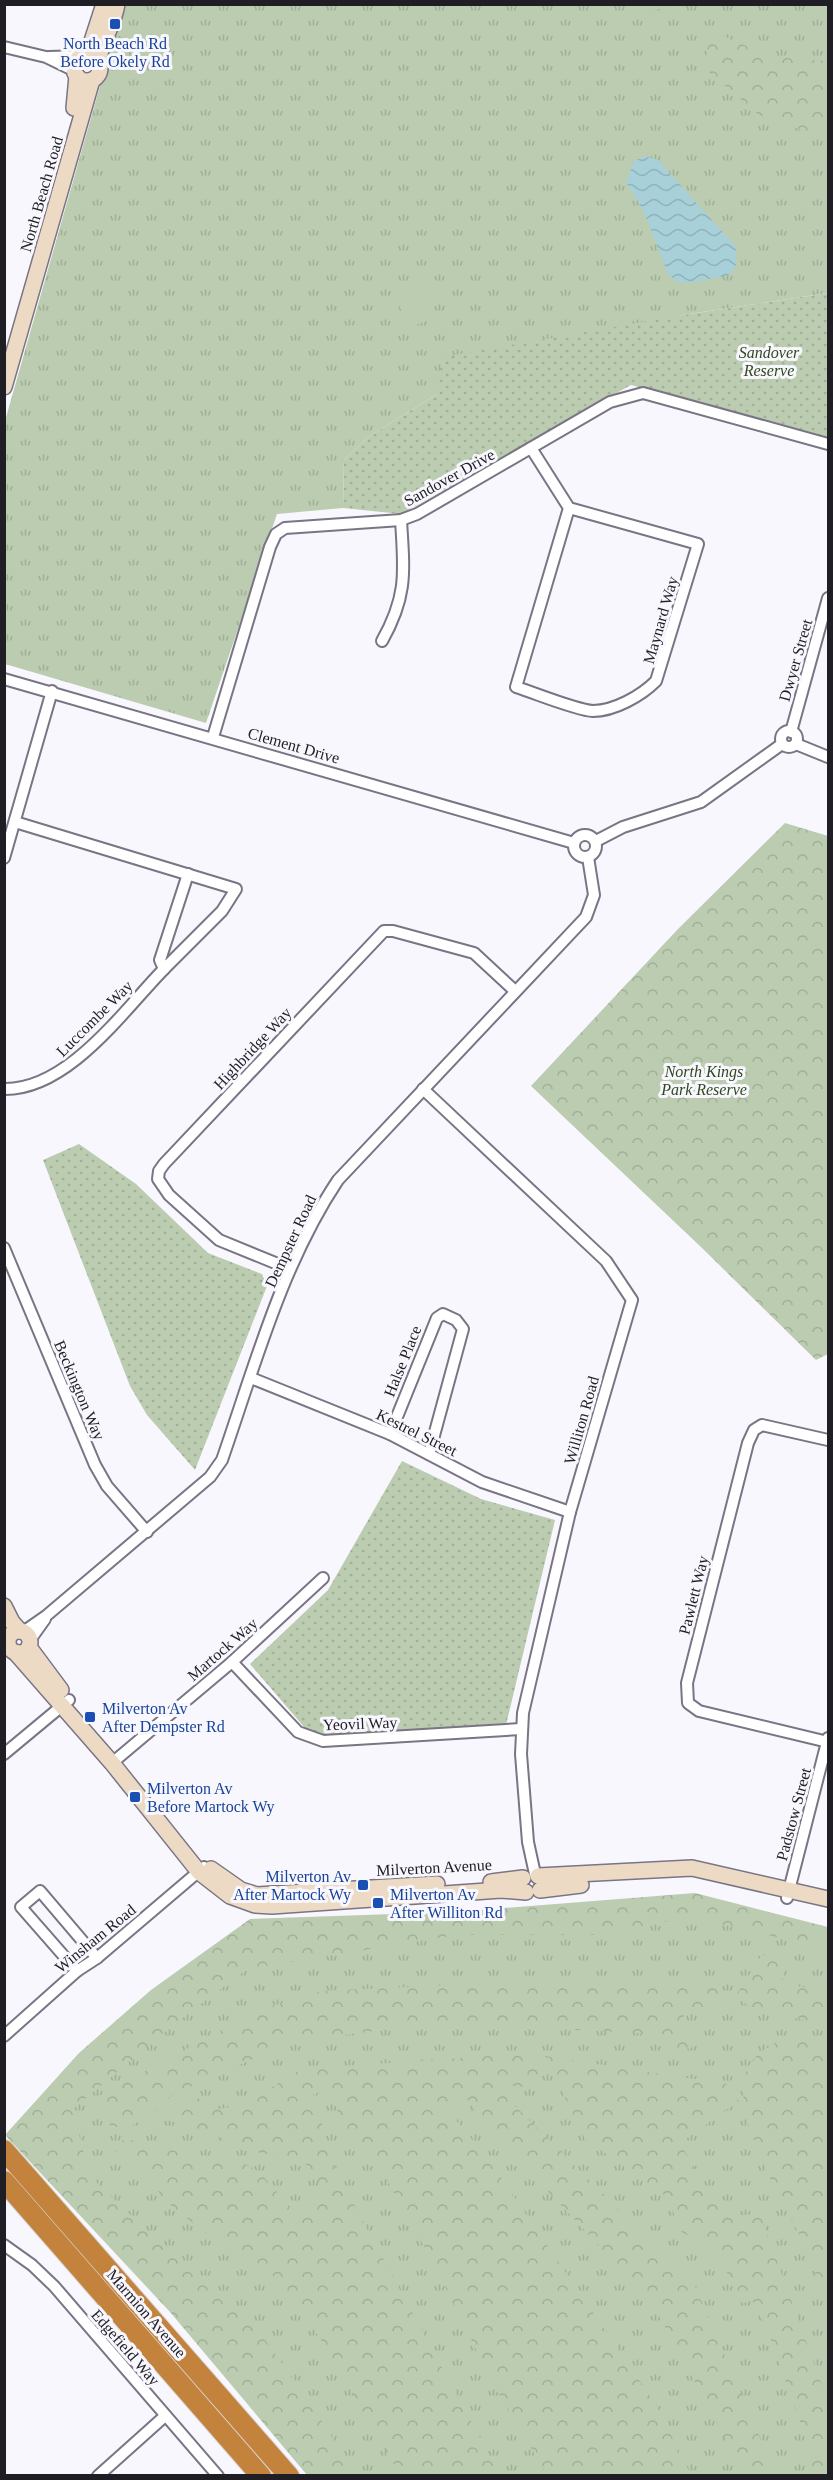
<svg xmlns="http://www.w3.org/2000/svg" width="833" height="2480" viewBox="0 0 833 2480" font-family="'Times New Roman',serif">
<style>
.grass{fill:url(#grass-tufts)}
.forest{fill:url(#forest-crowns)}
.park{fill:url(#park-dots)}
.pitch{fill:#bbccb1}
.water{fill:url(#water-waves)}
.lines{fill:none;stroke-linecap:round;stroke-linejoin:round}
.street-casing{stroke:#797584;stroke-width:14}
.secondary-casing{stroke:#797584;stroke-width:18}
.highway-casing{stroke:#d7d6d8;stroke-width:22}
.street{stroke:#fff;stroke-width:10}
.secondary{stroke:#eddac5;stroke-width:15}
.highway{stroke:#c4833d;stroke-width:20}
.transit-dot{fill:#1a4fb4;stroke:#f9f7fe;stroke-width:2}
.labels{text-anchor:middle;stroke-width:6;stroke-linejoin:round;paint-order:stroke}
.transit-label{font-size:16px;fill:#164399;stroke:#f9f7fe;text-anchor:start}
.street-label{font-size:16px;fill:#201e25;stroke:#f9f7fe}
.park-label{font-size:16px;font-style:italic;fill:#2f481e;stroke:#f9f7fe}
</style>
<defs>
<pattern id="grass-tufts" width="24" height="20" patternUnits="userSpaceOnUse" patternTransform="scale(1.5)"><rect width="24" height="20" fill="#bbccb1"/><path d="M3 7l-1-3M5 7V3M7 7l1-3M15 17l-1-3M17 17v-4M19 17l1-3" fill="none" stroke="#a0af98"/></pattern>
<pattern id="forest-crowns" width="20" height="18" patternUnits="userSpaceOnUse" patternTransform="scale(1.5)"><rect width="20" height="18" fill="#bbccb1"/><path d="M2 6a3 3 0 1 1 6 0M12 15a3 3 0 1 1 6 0" fill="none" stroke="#a0af98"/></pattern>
<pattern id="park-dots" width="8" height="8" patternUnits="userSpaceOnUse" patternTransform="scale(1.5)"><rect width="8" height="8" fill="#bbccb1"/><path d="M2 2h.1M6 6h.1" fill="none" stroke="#a0af98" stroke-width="1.8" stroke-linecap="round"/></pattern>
<pattern id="water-waves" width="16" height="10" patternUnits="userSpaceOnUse" patternTransform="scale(1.5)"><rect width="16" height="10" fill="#a8d0d9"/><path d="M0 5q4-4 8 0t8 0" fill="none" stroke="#90b2ba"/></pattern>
</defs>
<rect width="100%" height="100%" fill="#f9f7fe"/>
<g class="grass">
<path d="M123,5H828V293L683,315L437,394L367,438L344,460L343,508L277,514L206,723L5,664V421Z"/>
<path d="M693,1904L828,1938V2475H319L13,2137L251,1938Z"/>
</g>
<g class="forest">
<path d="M711,31L772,57L828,61V134L815,135L759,115L704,68Z"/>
<path d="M785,823L828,836V1354L816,1360L701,1247L531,1086L678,929Z"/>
<path d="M695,1893L828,1927V1949L686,1916L618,1935H457L247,1969L172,2026L73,2109L89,2175L195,2277L253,2323L311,2404L356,2475H307L170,2312L5,2135L79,2053L151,1990L250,1919L453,1912Z"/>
<path d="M769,1953L783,1959V1983L808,1988L828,1981V2025L756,2010L735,1997L761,1956Z"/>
<path d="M707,1980L722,1989L726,1996L722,2004L708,2011L690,2010L683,2017L695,2040L693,2047C676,2054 655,2040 639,2033L436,2023L290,2042L173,2095L143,2120L128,2127H112L106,2121L97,2097L259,2010L322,1991L537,1981L692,1984Z"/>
<path d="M790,2034L828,2055V2314C820,2290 814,2263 802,2240C783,2201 723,2106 750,2064C759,2050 776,2043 790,2034Z"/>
<path d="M532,2053L539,2069L537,2077L522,2087L507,2085V2094L512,2103L695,2286L771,2464L778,2475H745L651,2301L479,2118L472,2103L465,2098L456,2100L449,2105L450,2113L487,2157L656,2405L691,2475H547L493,2384L435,2266L384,2175L344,2131L334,2100L321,2091L313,2095L337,2173L500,2475H400L320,2338L267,2268L211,2237L164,2200L146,2172L110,2148L113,2141L138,2140L215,2163L231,2160L248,2165L262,2175L293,2210C306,2210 310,2207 319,2197L318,2181L309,2166L293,2159L233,2148L214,2134L163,2119L167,2113L198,2098L217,2109L233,2107L250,2101L301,2069Z"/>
<path d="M545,2056L727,2084L739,2101L680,2143L723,2216L760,2214L828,2402V2475H809L810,2449L758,2305L751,2301L742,2303C733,2295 733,2285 728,2274C718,2254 697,2240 678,2230L670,2199L585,2139Z"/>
</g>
<g class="park">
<path d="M828,293V437L631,385L401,514L343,508L344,460L367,438L437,394L442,357L683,315Z"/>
<path d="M79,1144L136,1184L208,1253L262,1274L267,1286L195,1470L147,1415L130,1386L43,1160Z"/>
<path d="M402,1461L481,1499L555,1520L506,1725L311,1735L250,1664L328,1590Z"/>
</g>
<g class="pitch">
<path d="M635,5V4L669,5L644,15L639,13Z"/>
<path d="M414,284L429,291L433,307L425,322L414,325L406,319L399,306L404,291Z"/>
</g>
<path class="water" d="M646,156L658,160L736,247V266L729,275L690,283L677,282L668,274L643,210L626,182L634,161Z"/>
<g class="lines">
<g class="street-casing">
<g id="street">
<path d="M4,47L46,57L75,71"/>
<path d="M49,57L81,56"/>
<path d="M531,448L569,508L516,687C535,693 576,710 593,711C614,711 641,696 656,681L698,544L569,508"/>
<path d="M382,641C408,595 404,571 401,520"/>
<path d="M4,679L574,843"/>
<circle cx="789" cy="739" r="8"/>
<path d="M791,732L828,598"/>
<path d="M213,737L270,547L276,534L285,528L401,520L417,514L610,402L643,393L828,444"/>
<path d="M796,744L828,757"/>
<path d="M15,822L236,889L222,911L164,969"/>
<circle cx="585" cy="846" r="11"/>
<path d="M596,841L623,827L701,802L782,744"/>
<path d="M4,858L52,691"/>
<path d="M4,1089C68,1090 123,1011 164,969L160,960L188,874"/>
<path d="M423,1089L606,1261L632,1300L570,1512L523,1713L521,1754L528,1842L535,1874"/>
<path d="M4,1248L95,1465L107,1486L147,1532"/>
<path d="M290,1269L219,1240L169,1195L158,1179L159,1171L164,1164L384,931H393L474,953L515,991"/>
<path d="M251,1378L390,1434L482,1482L570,1512"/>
<path d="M390,1434L437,1318L443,1314L456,1320L463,1329L429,1454"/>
<path d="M23,1632L46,1616L210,1477L222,1460C255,1365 282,1264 338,1180L586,917L594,895L588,857"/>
<path d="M30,1640L45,1619"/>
<path d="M232,1662L298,1732L323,1741L521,1729"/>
<path d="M828,1742L699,1711L688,1703L687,1683L748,1443L754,1430L762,1425L828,1440"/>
<path d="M4,1754L69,1700"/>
<path d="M112,1763L232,1662L323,1578"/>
<path d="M787,1898L828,1738"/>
<path d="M77,1971L21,1907L40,1891L97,1958"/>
<path d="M4,2036L77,1971L97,1958L204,1867"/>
<path d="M4,2245L32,2265L54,2286L218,2476"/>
<path d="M98,2476L165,2416"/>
</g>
</g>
<g class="secondary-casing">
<g id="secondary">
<path d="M91,44L104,4"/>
<circle cx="87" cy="68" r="13"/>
<path d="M98,61C102,40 114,25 117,4"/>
<path d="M74,108L77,76"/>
<path d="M4,387L92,80"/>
<path d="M4,1606L12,1622L20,1631"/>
<circle cx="19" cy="1642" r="11"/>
<path d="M29,1647L61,1690"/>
<path d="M15,1652L112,1763L199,1872L230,1896L255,1905L272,1906L501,1890L526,1892"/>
<path d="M211,1869L241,1890L257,1895L437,1884"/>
<path d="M538,1876L692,1868L828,1899"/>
<path d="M491,1882L523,1878"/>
<path d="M540,1890L581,1885"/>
</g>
</g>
<g class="highway-casing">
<g id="highway">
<path d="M4,2150L289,2476"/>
<path d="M4,2181L261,2476"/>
</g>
</g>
<use href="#street" class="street"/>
<use href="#secondary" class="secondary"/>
<use href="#highway" class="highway"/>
</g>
<g class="transit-dot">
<rect x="109" y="18" width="12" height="12" rx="3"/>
<rect x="84" y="1711" width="12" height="12" rx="3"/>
<rect x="129" y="1791" width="12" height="12" rx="3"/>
<rect x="357" y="1879" width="12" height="12" rx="3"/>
<rect x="372" y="1897" width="12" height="12" rx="3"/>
</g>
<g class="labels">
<g class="transit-label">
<text x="115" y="49" text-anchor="middle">North Beach Rd<tspan x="115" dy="18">Before Okely Rd</tspan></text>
<text x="102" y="1714">Milverton Av<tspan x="102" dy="18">After Dempster Rd</tspan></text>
<text x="147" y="1794">Milverton Av<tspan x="147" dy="18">Before Martock Wy</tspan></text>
<text x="351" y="1882" text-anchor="end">Milverton Av<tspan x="351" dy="18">After Martock Wy</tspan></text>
<text x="390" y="1900">Milverton Av<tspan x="390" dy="18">After Williton Rd</tspan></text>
</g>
<g class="street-label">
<text transform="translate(41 194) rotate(-74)" y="6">North Beach Road</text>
<text transform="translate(449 477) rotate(-29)" y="6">Sandover Drive</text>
<text transform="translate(660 620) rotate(-74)" y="6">Maynard Way</text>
<text transform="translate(795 660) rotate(-74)" y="6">Dwyer Street</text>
<text transform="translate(294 745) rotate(16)" y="6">Clement Drive</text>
<text transform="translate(94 1018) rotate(-45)" y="6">Luccombe Way</text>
<text transform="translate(252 1048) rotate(-47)" y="6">Highbridge Way</text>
<text transform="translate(290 1241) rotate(-65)" y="6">Dempster Road</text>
<text transform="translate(402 1361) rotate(-68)" y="6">Halse Place</text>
<text transform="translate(80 1390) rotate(67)" y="6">Beckington Way</text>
<text transform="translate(581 1420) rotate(-74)" y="6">Williton Road</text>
<text transform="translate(417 1432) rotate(26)" y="6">Kestrel Street</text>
<text transform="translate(693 1595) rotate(-76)" y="6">Pawlett Way</text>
<text transform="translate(222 1649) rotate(-41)" y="6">Martock Way</text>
<text transform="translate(360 1723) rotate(-2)" y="6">Yeovil Way</text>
<text transform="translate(793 1814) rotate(-75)" y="6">Padstow Street</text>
<text transform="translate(434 1867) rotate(-3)" y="6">Milverton Avenue</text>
<text transform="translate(95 1938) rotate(-39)" y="6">Winsham Road</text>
<text transform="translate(147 2313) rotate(49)" y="6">Marmion Avenue</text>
<text transform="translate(126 2347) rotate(49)" y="6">Edgefield Way</text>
</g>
<g class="park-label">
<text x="769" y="358">Sandover<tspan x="769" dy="18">Reserve</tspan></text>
<text x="704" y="1077">North Kings<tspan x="704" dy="18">Park Reserve</tspan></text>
</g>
</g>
<rect width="833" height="2480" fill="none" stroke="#201e25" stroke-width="12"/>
</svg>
